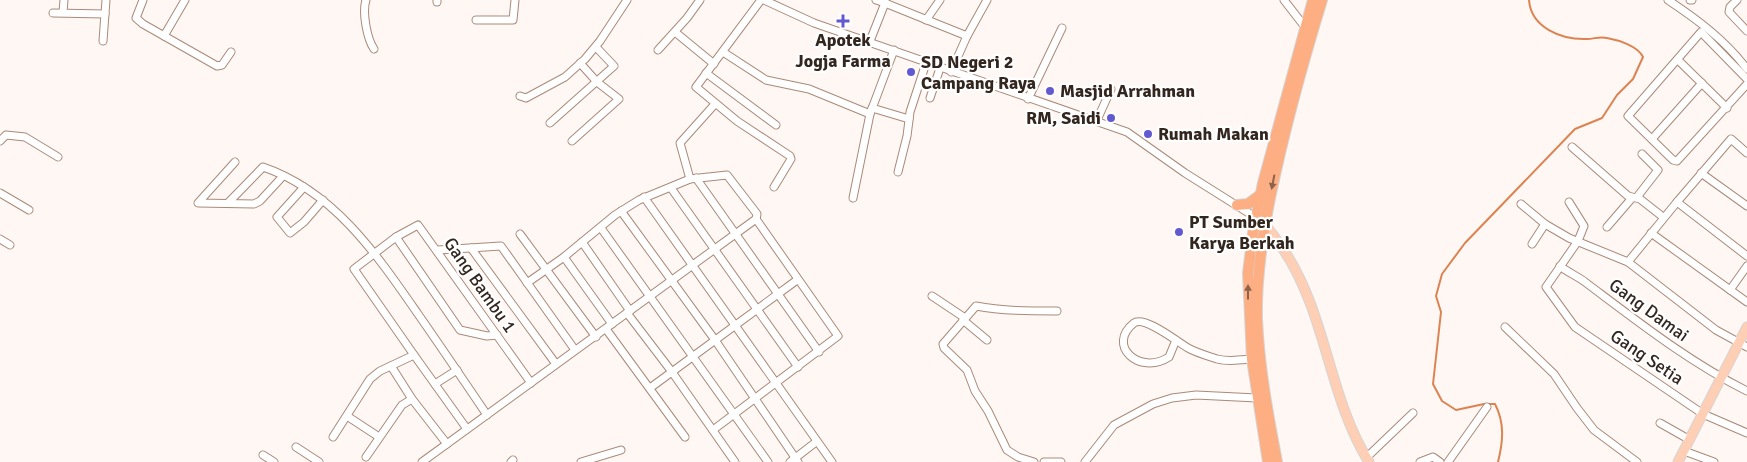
<svg xmlns="http://www.w3.org/2000/svg" width="1747" height="462" viewBox="0 0 1747 462" font-family="Signika,sans-serif">
<style>
.lines{fill:none;stroke-linecap:round;stroke-linejoin:round}
.stream{stroke:#dc8351;stroke-width:2}
.minor-casing{stroke:#aa8a79;stroke-width:9}
.major-casing{stroke:#d6d4d2;stroke-width:11}
.highway-casing{stroke:#d6d4d2;stroke-width:12}
.minor{stroke:#fff;stroke-width:7}
.major{stroke:#feceb5;stroke-width:9}
.highway{stroke:#fdae83;stroke-width:10}
.oneway{fill:#8e634c}
.poi-dot{fill:#6258d1;stroke:#fff;stroke-width:2}
.labels{text-anchor:middle;stroke-width:4.5;stroke-linejoin:round;paint-order:stroke}
.poi-label{font-size:18px;font-weight:bold;fill:#33261f;stroke:#fff;text-anchor:start}
.street-label{font-size:18px;fill:#33261f;stroke:#fff}
</style>
<rect width="100%" height="100%" fill="#fef7f3"/>
<g class="lines">
<path class="stream" d="M1498,462C1503,442 1505,423 1495,404H1484L1456,410L1442,401L1433,384L1441,312L1436,296L1442,274L1465,243L1575,129L1602,118L1617,95L1633,79L1643,57C1638,46 1618,40 1607,38C1600,36 1594,39 1587,39C1562,40 1531,28 1529,0"/>
<g class="minor-casing">
<g id="minor">
<path d="M143,0L136,18L143,24L217,66L222,65L231,52"/>
<path d="M366,0C362,12 367,39 374,49"/>
<path d="M437,0V2"/>
<path d="M761,0L696,87L737,121L790,156L791,159L774,187"/>
<path d="M764,0L814,23L1127,132L1185,173L1255,217"/>
<path d="M876,0L885,3V0"/>
<path d="M1284,0L1305,27"/>
<path d="M1668,0C1698,20 1725,40 1747,69"/>
<path d="M1690,0H1692"/>
<path d="M1737,0L1730,7L1729,12L1747,31"/>
<path d="M63,12L64,0"/>
<path d="M53,13L105,14"/>
<path d="M476,20H513L515,0"/>
<path d="M926,20L940,0"/>
<path d="M675,32L714,64"/>
<path d="M164,36L185,0"/>
<path d="M103,41L106,0"/>
<path d="M870,41L885,3L967,36"/>
<path d="M658,50L687,18L700,0"/>
<path d="M723,52L766,80L809,89L870,114"/>
<path d="M1678,60L1727,108"/>
<path d="M951,72L967,36L987,0"/>
<path d="M706,73L776,125"/>
<path d="M1747,79L1701,32L1628,116L1673,160L1677,161L1747,84"/>
<path d="M520,96L526,98L565,77L585,59L600,41L627,0"/>
<path d="M930,98L940,68"/>
<path d="M1028,99L1062,28"/>
<path d="M872,108L909,119"/>
<path d="M1097,120L1111,89"/>
<path d="M550,123L614,66L596,47"/>
<path d="M1652,139L1702,83"/>
<path d="M0,141L6,135L25,137L58,157"/>
<path d="M572,141L619,99L597,82L580,63"/>
<path d="M1572,147L1628,196L1640,199L1663,217"/>
<path d="M235,162L198,203L254,204L260,201L283,176"/>
<path d="M898,172L907,136L910,112L926,63"/>
<path d="M1701,173L1747,206"/>
<path d="M696,178L819,352"/>
<path d="M690,179L680,143L715,104"/>
<path d="M304,187L277,217L290,233L304,222L323,200"/>
<path d="M671,188L798,367"/>
<path d="M0,193L29,210"/>
<path d="M644,197L832,462"/>
<path d="M1637,197L1658,170L1642,154"/>
<path d="M853,198L870,114L894,50"/>
<path d="M1569,202L1584,226L1578,241L1546,287L1575,327L1703,414L1747,433"/>
<path d="M1677,202L1731,139L1747,153"/>
<path d="M228,203L263,167C334,191 377,255 418,314C441,347 464,381 487,415"/>
<path d="M1521,204L1545,224L1569,238L1628,262L1716,330L1747,347"/>
<path d="M621,211L715,340L798,462"/>
<path d="M1607,227L1632,198"/>
<path d="M601,228L768,462"/>
<path d="M1651,233L1747,302"/>
<path d="M520,234L596,337"/>
<path d="M396,237L460,330L487,336L497,335"/>
<path d="M0,239L10,245"/>
<path d="M582,242L630,311"/>
<path d="M1532,244L1545,224"/>
<path d="M471,248L556,364"/>
<path d="M438,250L501,246L575,350"/>
<path d="M564,257L612,324"/>
<path d="M1628,262L1677,202L1747,256"/>
<path d="M1560,266C1567,272 1579,277 1585,282C1637,321 1689,362 1747,391"/>
<path d="M1730,290L1747,266"/>
<path d="M932,296L965,318"/>
<path d="M627,313L672,372L735,462"/>
<path d="M963,320L987,340"/>
<path d="M1505,327L1554,374L1577,408L1594,430L1637,462"/>
<path d="M606,329L685,437"/>
<path d="M1176,340L1169,357C1139,376 1106,345 1134,323C1144,315 1179,343 1188,348C1197,353 1208,356 1217,359C1229,362 1240,360 1252,359"/>
<path d="M414,355L354,269L396,237L418,225L531,383"/>
<path d="M391,366L412,399L447,444"/>
<path d="M435,384L457,370"/>
<path d="M650,388L797,280"/>
<path d="M347,416L379,437"/>
<path d="M1660,423L1690,440"/>
<path d="M713,430L838,336L756,219"/>
<path d="M333,437L370,379L380,371L414,355L467,429"/>
<path d="M296,447L319,462"/>
<path d="M1684,451L1714,462"/>
<path d="M263,455L274,462"/>
<path d="M366,457L402,405L412,399"/>
<path d="M1366,458L1413,413"/>
<path d="M422,462L756,219L757,214L727,175L690,179L639,200L615,215L564,257L527,283"/>
<path d="M511,462L513,460"/>
<path d="M581,462L621,450"/>
<path d="M790,462L816,442"/>
<path d="M1034,462L1018,457L1007,450L988,411L975,391L967,370L944,348L943,344L976,306C1002,311 1030,311 1057,311"/>
<path d="M1044,462H1061"/>
<path d="M1085,462L1114,425L1153,404L1172,398L1196,395L1257,398"/>
<path d="M1420,462L1433,457L1440,462"/>
<path d="M1448,462L1487,407"/>
</g>
</g>
<g class="major-casing">
<g id="major">
<path d="M1262,222C1270,230 1277,240 1283,249C1327,314 1328,397 1369,462"/>
<path d="M1678,462L1747,327"/>
</g>
</g>
<g class="highway-casing">
<g id="highway">
<path d="M1237,205L1248,204L1260,195"/>
<path d="M1268,462L1252,359L1248,273L1253,233L1263,183L1313,0"/>
<path d="M1277,462C1268,415 1259,367 1257,319C1256,278 1262,238 1270,198C1284,131 1302,65 1322,0"/>
</g>
</g>
<use href="#minor" class="minor"/>
<use href="#major" class="major"/>
<use href="#highway" class="highway"/>
</g>
<defs><path id="oneway-solid" d="M-6-.8H1V-3.2L6.5 0L1 3.2V.8H-6Z" transform="scale(1.25)"/></defs>
<g class="oneway">
<use href="#oneway-solid" transform="translate(1273 182) rotate(101)"/>
<use href="#oneway-solid" transform="translate(1248 292) rotate(-90)"/>
</g>
<g class="poi-dot">
<path d="M840.5 13.5h5v5h5v5h-5v5h-5v-5h-5v-5h5z"/>
<circle cx="911" cy="72" r="5"/>
<circle cx="1050" cy="91" r="5"/>
<circle cx="1111" cy="118" r="5"/>
<circle cx="1148" cy="134" r="5"/>
<circle cx="1179" cy="232" r="5"/>
</g>
<g class="labels">
<g class="poi-label">
<text x="843" y="46" text-anchor="middle">Apotek<tspan x="843" dy="21">Jogja Farma</tspan></text>
<text x="921" y="68">SD Negeri 2<tspan x="921" dy="21">Campang Raya</tspan></text>
<text x="1060" y="97">Masjid Arrahman</text>
<text x="1101" y="124" text-anchor="end">RM, Saidi</text>
<text x="1158" y="140">Rumah Makan</text>
<text x="1189" y="228">PT Sumber<tspan x="1189" dy="21">Karya Berkah</tspan></text>
</g>
<g class="street-label">
<text transform="translate(480 285) rotate(55)" y="6">Gang Bambu 1</text>
<text transform="translate(1649 310) rotate(36)" y="6">Gang Damai</text>
<text transform="translate(1647 357) rotate(34)" y="6">Gang Setia</text>
</g>
</g>
</svg>
